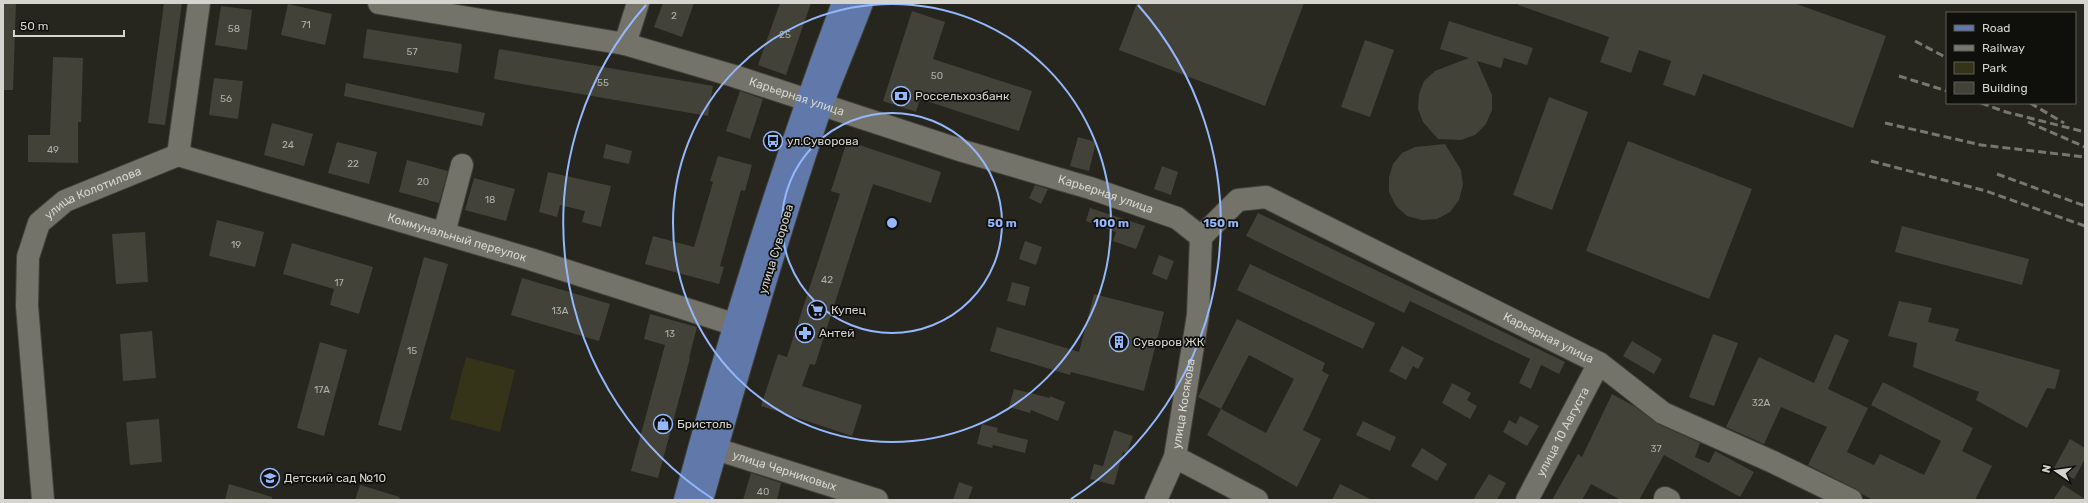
<svg xmlns="http://www.w3.org/2000/svg" width="2088" height="503" viewBox="0 0 2088 503" font-family="Rubik,sans-serif">
<style>
.green{fill:#363418}
.building{fill:#434239;fill-rule:evenodd}
.lines{fill:none;stroke-linecap:round;stroke-linejoin:round}
.minor-casing{stroke:#42423c;stroke-width:24}
.major-casing{stroke:#42423c;stroke-width:24}
.minor{stroke:#747369;stroke-width:22}
.major{stroke:#6179aa;stroke-width:22}
.rail{stroke:#777770;stroke-width:3;stroke-dasharray:8 4;stroke-linecap:butt}
.ring{fill:none;stroke:#94b7fd;stroke-width:2}
.labels{text-anchor:middle;stroke-width:3.5;stroke-linejoin:round;paint-order:stroke}
.number-label{font-size:10px;fill:#b0b0aa}
.poi-label{font-size:12px;fill:#d5d4cf;stroke:#0f0f0b;text-anchor:start}
.street-label{font-size:12px;fill:#d5d4cf;stroke:#0f0f0b}
.centre{fill:#94b7fd;stroke:#0f0f0b;stroke-width:2}
.ring-label{font-size:12px;text-anchor:middle;font-weight:bold;fill:#94b7fd;stroke:#0f0f0b;stroke-width:3.5;stroke-linejoin:round;paint-order:stroke}
</style>
<rect width="100%" height="100%" fill="#26261e"/>
<path class="green" d="M466,357L515,370L500,432L450,419Z"/>
<g class="building">
<path d="M3,3H16L13,90H3Z"/>
<path d="M164,3H182L165,125L148,123Z"/>
<path d="M663,3H694L682,37L654,27Z"/>
<path d="M780,3H811L786,75L758,65Z"/>
<path d="M1137,3H1304L1265,106L1119,50Z"/>
<path d="M1518,3H1794L1886,36L1853,128L1703,74L1695,96L1663,85L1671,61L1639,50L1631,73L1600,62L1609,37L1518,5Z"/>
<path d="M288,4L332,14L325,45L281,35Z"/>
<path d="M221,6L252,10L247,50L215,45Z"/>
<path d="M912,11L945,22L933,59L1032,91L1019,131L920,99L916,112L883,101Z"/>
<path d="M1449,21L1533,48L1527,65L1504,58L1501,68L1477,61L1492,95V110L1486,124L1475,135L1461,140L1438,139L1423,122L1418,109L1419,94L1424,81L1435,71L1469,58L1440,49Z"/>
<path d="M367,29L462,44L458,73L363,58Z"/>
<path d="M1365,40L1394,50L1370,117L1341,107Z"/>
<path d="M499,49L713,86L708,116L494,79Z"/>
<path d="M53,57L83,58L81,122H78V163L28,162V135H50Z"/>
<path d="M214,78L243,81L238,119L209,115Z"/>
<path d="M346,83L485,113L482,126L344,96Z"/>
<path d="M740,91L763,99L750,139L726,131Z"/>
<path d="M1549,97L1588,112L1552,210L1513,195Z"/>
<path d="M272,123L313,134L304,166L264,155Z"/>
<path d="M1078,137L1096,142L1089,171L1070,166Z"/>
<path d="M847,141L941,172L931,203L873,184L815,365L810,364L802,386L862,405L852,436L761,406L778,354L787,357L840,194L831,191Z"/>
<path d="M1628,141L1752,189L1709,299L1586,251Z"/>
<path d="M337,142L377,152L369,184L328,173Z"/>
<path d="M606,144L632,151L629,164L603,158Z"/>
<path d="M1445,144L1461,170L1463,185L1459,200L1450,212L1437,219L1422,220L1407,216L1396,206L1389,192V177L1393,164L1402,153L1415,147Z"/>
<path d="M718,156L752,165L745,191L741,190L720,266L724,267L719,284L645,264L653,236L694,247L713,182L710,181Z"/>
<path d="M407,160L448,171L439,203L399,192Z"/>
<path d="M1162,166L1178,172L1171,195L1154,189Z"/>
<path d="M548,172L611,186L601,227L582,222L585,211L560,205L557,217L539,212Z"/>
<path d="M474,178L515,189L506,221L465,210Z"/>
<path d="M1035,185L1048,189L1041,204L1029,198Z"/>
<path d="M1090,208L1145,226L1136,249L1113,241L1116,232L1086,221Z"/>
<path d="M1258,213L1565,362L1559,374L1541,365L1531,389L1519,383L1530,359L1410,301L1404,313L1246,236Z"/>
<path d="M217,220L264,232L255,267L209,256Z"/>
<path d="M1902,226L2029,259L2022,285L1895,252Z"/>
<path d="M145,232L148,282L116,284L112,234Z"/>
<path d="M1025,241L1042,247L1036,265L1019,259Z"/>
<path d="M292,243L373,267L359,314L330,305L334,289L283,274Z"/>
<path d="M1159,255L1174,261L1167,280L1152,274Z"/>
<path d="M424,257L448,264L401,431L378,425Z"/>
<path d="M1250,264L1375,323L1363,349L1237,290Z"/>
<path d="M522,278L610,304L599,341L511,315Z"/>
<path d="M1012,282L1030,287L1025,306L1007,301Z"/>
<path d="M1094,294L1164,312L1144,391L1071,372L1070,375L990,351L997,327L1079,352Z"/>
<path d="M1899,301L1932,308L1928,322L1959,329L1955,341L2060,370L2055,389L2047,388L2027,428L1976,400L1979,392L1913,367L1917,343L1888,336Z"/>
<path d="M650,314L697,327L689,358H690L658,478L631,471L665,345L644,339Z"/>
<path d="M1237,319L1325,363L1322,371L1329,375L1303,430L1321,439L1297,487L1207,435L1221,409L1198,397ZM1249,355L1294,379L1266,433L1221,409Z"/>
<path d="M152,331L156,378L123,381L120,334Z"/>
<path d="M1713,334L1738,343L1714,406L1689,397Z"/>
<path d="M1835,334L1849,340L1828,389L1868,408L1847,452L1874,465L1880,454L1924,475L1941,441L1871,405L1883,382L1973,428L1962,451L1992,466L1975,500H1873L1862,494L1856,489L1808,465L1827,427L1781,407L1764,444L1726,427L1759,357L1814,383Z"/>
<path d="M1632,341L1662,359L1654,374L1623,356Z"/>
<path d="M320,342L347,350L324,436L297,428Z"/>
<path d="M1402,346L1424,358L1418,369L1413,366L1406,380L1389,371Z"/>
<path d="M1452,383L1471,393L1467,400L1477,406L1470,419L1442,403Z"/>
<path d="M1014,389L1050,398V396L1065,402L1058,421L1031,410L1030,413L1009,407Z"/>
<path d="M1612,394L1634,406L1658,424L1700,443L1695,457L1709,463L1715,451L1754,472L1740,497L1664,455L1639,500H1621L1591,484L1582,500H1552L1578,454L1582,457Z"/>
<path d="M1520,416L1539,426L1527,446L1503,432L1509,420L1516,424Z"/>
<path d="M159,419L162,462L130,465L126,422Z"/>
<path d="M1363,421L1396,437L1390,451L1356,435Z"/>
<path d="M982,424L998,428L997,432L1028,440L1025,453L993,445L992,448L977,444Z"/>
<path d="M1114,430L1133,436L1127,453L1123,452L1114,485L1090,479L1094,464L1103,466Z"/>
<path d="M2070,439L2085,448V459L2074,479L2054,468Z"/>
<path d="M1422,448L1447,464L1437,481L1411,466Z"/>
<path d="M751,473L781,483L777,500H743Z"/>
<path d="M1489,474L1506,483L1497,500H1473Z"/>
<path d="M959,482L973,487L968,500H953Z"/>
<path d="M229,484L272,497V500H225Z"/>
<path d="M1340,484L1372,500H1332Z"/>
<path d="M360,485L400,497L399,500H355Z"/>
<path d="M2063,485L2085,499V500H2053Z"/>
</g>
<g class="lines">
<g class="minor-casing">
<g id="minor">
<path id="s1" d="M379,3L625,44L734,76L963,151L1090,188L1177,218L1201,237"/>
<path d="M625,44L638,3"/>
<path id="s2" d="M178,155L530,259L736,325"/>
<path d="M444,233L462,165"/>
<path id="s3" d="M716,449L877,500"/>
<path d="M1175,457L1257,500"/>
<path d="M1665,498L1669,500"/>
<path id="s4" d="M43,500L27,306L28,257L39,223L65,201L178,155L199,3"/>
<path id="s5" d="M1156,500L1175,457L1198,315L1201,237L1238,200L1266,197L1599,363L1663,413L1773,462L1851,500"/>
<path id="s6" d="M1527,500L1599,363"/>
</g>
</g>
<g class="major-casing">
<g id="major">
<path d="M685,500C730,332 782,165 843,3"/>
<path d="M702,500C739,368 777,236 821,107C834,72 849,38 862,3"/>
</g>
</g>
<use href="#minor" class="minor"/>
<use href="#major" class="major"/>
<g class="rail">
<path d="M1915,41L1947,58"/>
<path d="M1899,76L1947,91"/>
<path d="M1981,103L2006,112L2085,132"/>
<path d="M2030,103L2064,123"/>
<path d="M2028,122L2085,147"/>
<path d="M1885,123L1981,145L2085,157"/>
<path d="M1871,161L1986,191L2085,226"/>
<path d="M1997,174L2085,206"/>
</g>
</g>
<g class="ring">
<circle cx="892" cy="223" r="110"/>
<circle cx="892" cy="223" r="219"/>
<path d="M713 499A329 329 0 0 1 646 5M1138 5A329 329 0 0 1 1071 499"/>
</g>
<defs>
<g id="bank-ring" transform="scale(1)"><circle r="9.5" fill="#0f0f0b" stroke="#94b7fd" stroke-width="1.5"/><path d="M-6-4H6V4H-6ZM0-2.3a2.3 2.3 0 1 0 0 4.6a2.3 2.3 0 1 0 0-4.6Z" fill="#94b7fd"/></g>
<g id="bus-ring" transform="scale(1)"><circle r="9.5" fill="#0f0f0b" stroke="#94b7fd" stroke-width="1.5"/><path d="M-5-6H5V4H4V6H2V4H-2V6H-4V4H-5ZM-3.5-4V0h7V-4ZM-3.5 1.2v1.5H-2V1.2ZM2 1.2v1.5H3.5V1.2Z" fill="#94b7fd"/></g>
<g id="supermarket-ring" transform="scale(1)"><circle r="9.5" fill="#0f0f0b" stroke="#94b7fd" stroke-width="1.5"/><path d="M-6-5.5h2.5l.6 2H6L4.5 2H-2.5L-4.4-4H-6ZM-1.5 3.2a1.3 1.3 0 1 0 .1 0ZM3 3.2a1.3 1.3 0 1 0 .1 0Z" fill="#94b7fd"/></g>
<g id="pharmacy-ring" transform="scale(1)"><circle r="9.5" fill="#0f0f0b" stroke="#94b7fd" stroke-width="1.5"/><path d="M-2-6h4v4h4v4h-4v4h-4v-4h-4v-4h4Z" fill="#94b7fd"/></g>
<g id="building-ring" transform="scale(1)"><circle r="9.5" fill="#0f0f0b" stroke="#94b7fd" stroke-width="1.5"/><path d="M-4-6H4V6H1V3H-1V6H-4ZM-2.5-4.3h1.7v1.8h-1.7ZM.8-4.3h1.7v1.8H.8ZM-2.5-1h1.7V.8h-1.7ZM.8-1h1.7V.8H.8Z" fill="#94b7fd"/></g>
<g id="shop-ring" transform="scale(1)"><circle r="9.5" fill="#0f0f0b" stroke="#94b7fd" stroke-width="1.5"/><path d="M-5-2.5h2.3a2.7 3.5 0 0 1 5.4 0H5L5.5 6h-11ZM-1.5-2.5h3a1.5 2.3 0 0 0-3 0Z" fill="#94b7fd"/></g>
<g id="school-ring" transform="scale(1)"><circle r="9.5" fill="#0f0f0b" stroke="#94b7fd" stroke-width="1.5"/><path d="M0-5L7-2L0 1L-7-2ZM-4 1L0 2.5L4 1V4Q0 6-4 4Z" fill="#94b7fd"/></g>
</defs>
<g fill-rule="evenodd">
<use href="#bank-ring" x="901" y="96"/>
<use href="#bus-ring" x="773" y="141"/>
<use href="#supermarket-ring" x="817" y="310"/>
<use href="#pharmacy-ring" x="805" y="333"/>
<use href="#building-ring" x="1119" y="342"/>
<use href="#shop-ring" x="663" y="424"/>
<use href="#school-ring" x="270" y="478"/>
</g>
<g class="labels">
<g class="number-label">
<text x="674" y="19">2</text>
<text x="306" y="28">71</text>
<text x="234" y="32">58</text>
<text x="785" y="38">25</text>
<text x="412" y="55">57</text>
<text x="937" y="79">50</text>
<text x="603" y="86">55</text>
<text x="226" y="102">56</text>
<text x="288" y="148">24</text>
<text x="53" y="153">49</text>
<text x="353" y="167">22</text>
<text x="423" y="185">20</text>
<text x="490" y="203">18</text>
<text x="236" y="248">19</text>
<text x="827" y="283">42</text>
<text x="339" y="286">17</text>
<text x="560" y="314">13А</text>
<text x="670" y="337">13</text>
<text x="412" y="354">15</text>
<text x="322" y="393">17А</text>
<text x="1761" y="406">32А</text>
<text x="1656" y="452">37</text>
<text x="763" y="495">40</text>
</g>
<g class="poi-label">
<text x="915" y="100">Россельхозбанк</text>
<text x="787" y="145">ул.Суворова</text>
<text x="831" y="314">Купец</text>
<text x="819" y="337">Антей</text>
<text x="1133" y="346">Суворов ЖК</text>
<text x="677" y="428">Бристоль</text>
<text x="284" y="482">Детский сад №10</text>
</g>
<g class="street-label">
<text dy="4" stroke="none"><textPath href="#s1" startOffset="429">Карьерная улица</textPath></text>
<text dy="4" stroke="none"><textPath href="#s4" startOffset="342">улица Колотилова</textPath></text>
<text dy="4" stroke="none"><textPath href="#s1" startOffset="753">Карьерная улица</textPath></text>
<text dy="4" stroke="none"><textPath href="#s2" startOffset="291">Коммунальный переулок</textPath></text>
<text transform="translate(776 249) rotate(-73)" y="4">улица Суворова</text>
<text dy="4" stroke="none"><textPath href="#s5" startOffset="665">Карьерная улица</textPath></text>
<text dy="4" stroke="none"><textPath href="#s5" startOffset="101">улица Косякова</textPath></text>
<text dy="4" stroke="none"><textPath href="#s6" startOffset="77">улица 10 Августа</textPath></text>
<text dy="4" stroke="none"><textPath href="#s3" startOffset="72">улица Черниковых</textPath></text>
</g>
</g>
<circle cx="892" cy="223" r="6" class="centre"/>
<g class="ring-label">
<text x="1002" y="227">50 m</text>
<text x="1111" y="227">100 m</text>
<text x="1221" y="227">150 m</text>
</g>
<rect width="2088" height="503" fill="none" stroke="#d5d4cf" stroke-width="8"/>
<rect x="1946" y="12" width="130" height="92" fill="#0f0f0b" stroke="#5e5e59"/>
<rect x="1954" y="25" width="20" height="6" fill="#6179aa" stroke="#5e5e59"/>
<text x="1982" y="32" font-size="12" fill="#d5d4cf">Road</text>
<rect x="1954" y="45" width="20" height="6" fill="#777770" stroke="#5e5e59"/>
<text x="1982" y="52" font-size="12" fill="#d5d4cf">Railway</text>
<rect x="1954" y="62" width="20" height="12" fill="#363418" stroke="#5e5e59"/>
<text x="1982" y="72" font-size="12" fill="#d5d4cf">Park</text>
<rect x="1954" y="82" width="20" height="12" fill="#434239" stroke="#5e5e59"/>
<text x="1982" y="92" font-size="12" fill="#d5d4cf">Building</text>
<g transform="translate(2056 471) rotate(283)" stroke="#0f0f0b" stroke-width="3" paint-order="stroke">
<path d="M0-3L7 15L0 10L-7 15Z" fill="#d5d4cf"/>
<text y="-6" font-size="11" font-weight="bold" text-anchor="middle" fill="#d5d4cf">N</text>
</g>
<path d="M14 30v6h110v-6" fill="none" stroke="#d5d4cf" stroke-width="2"/>
<text x="20" y="30" font-size="12" fill="#d5d4cf" stroke="#0f0f0b" stroke-width="3" paint-order="stroke">50 m</text>
</svg>
